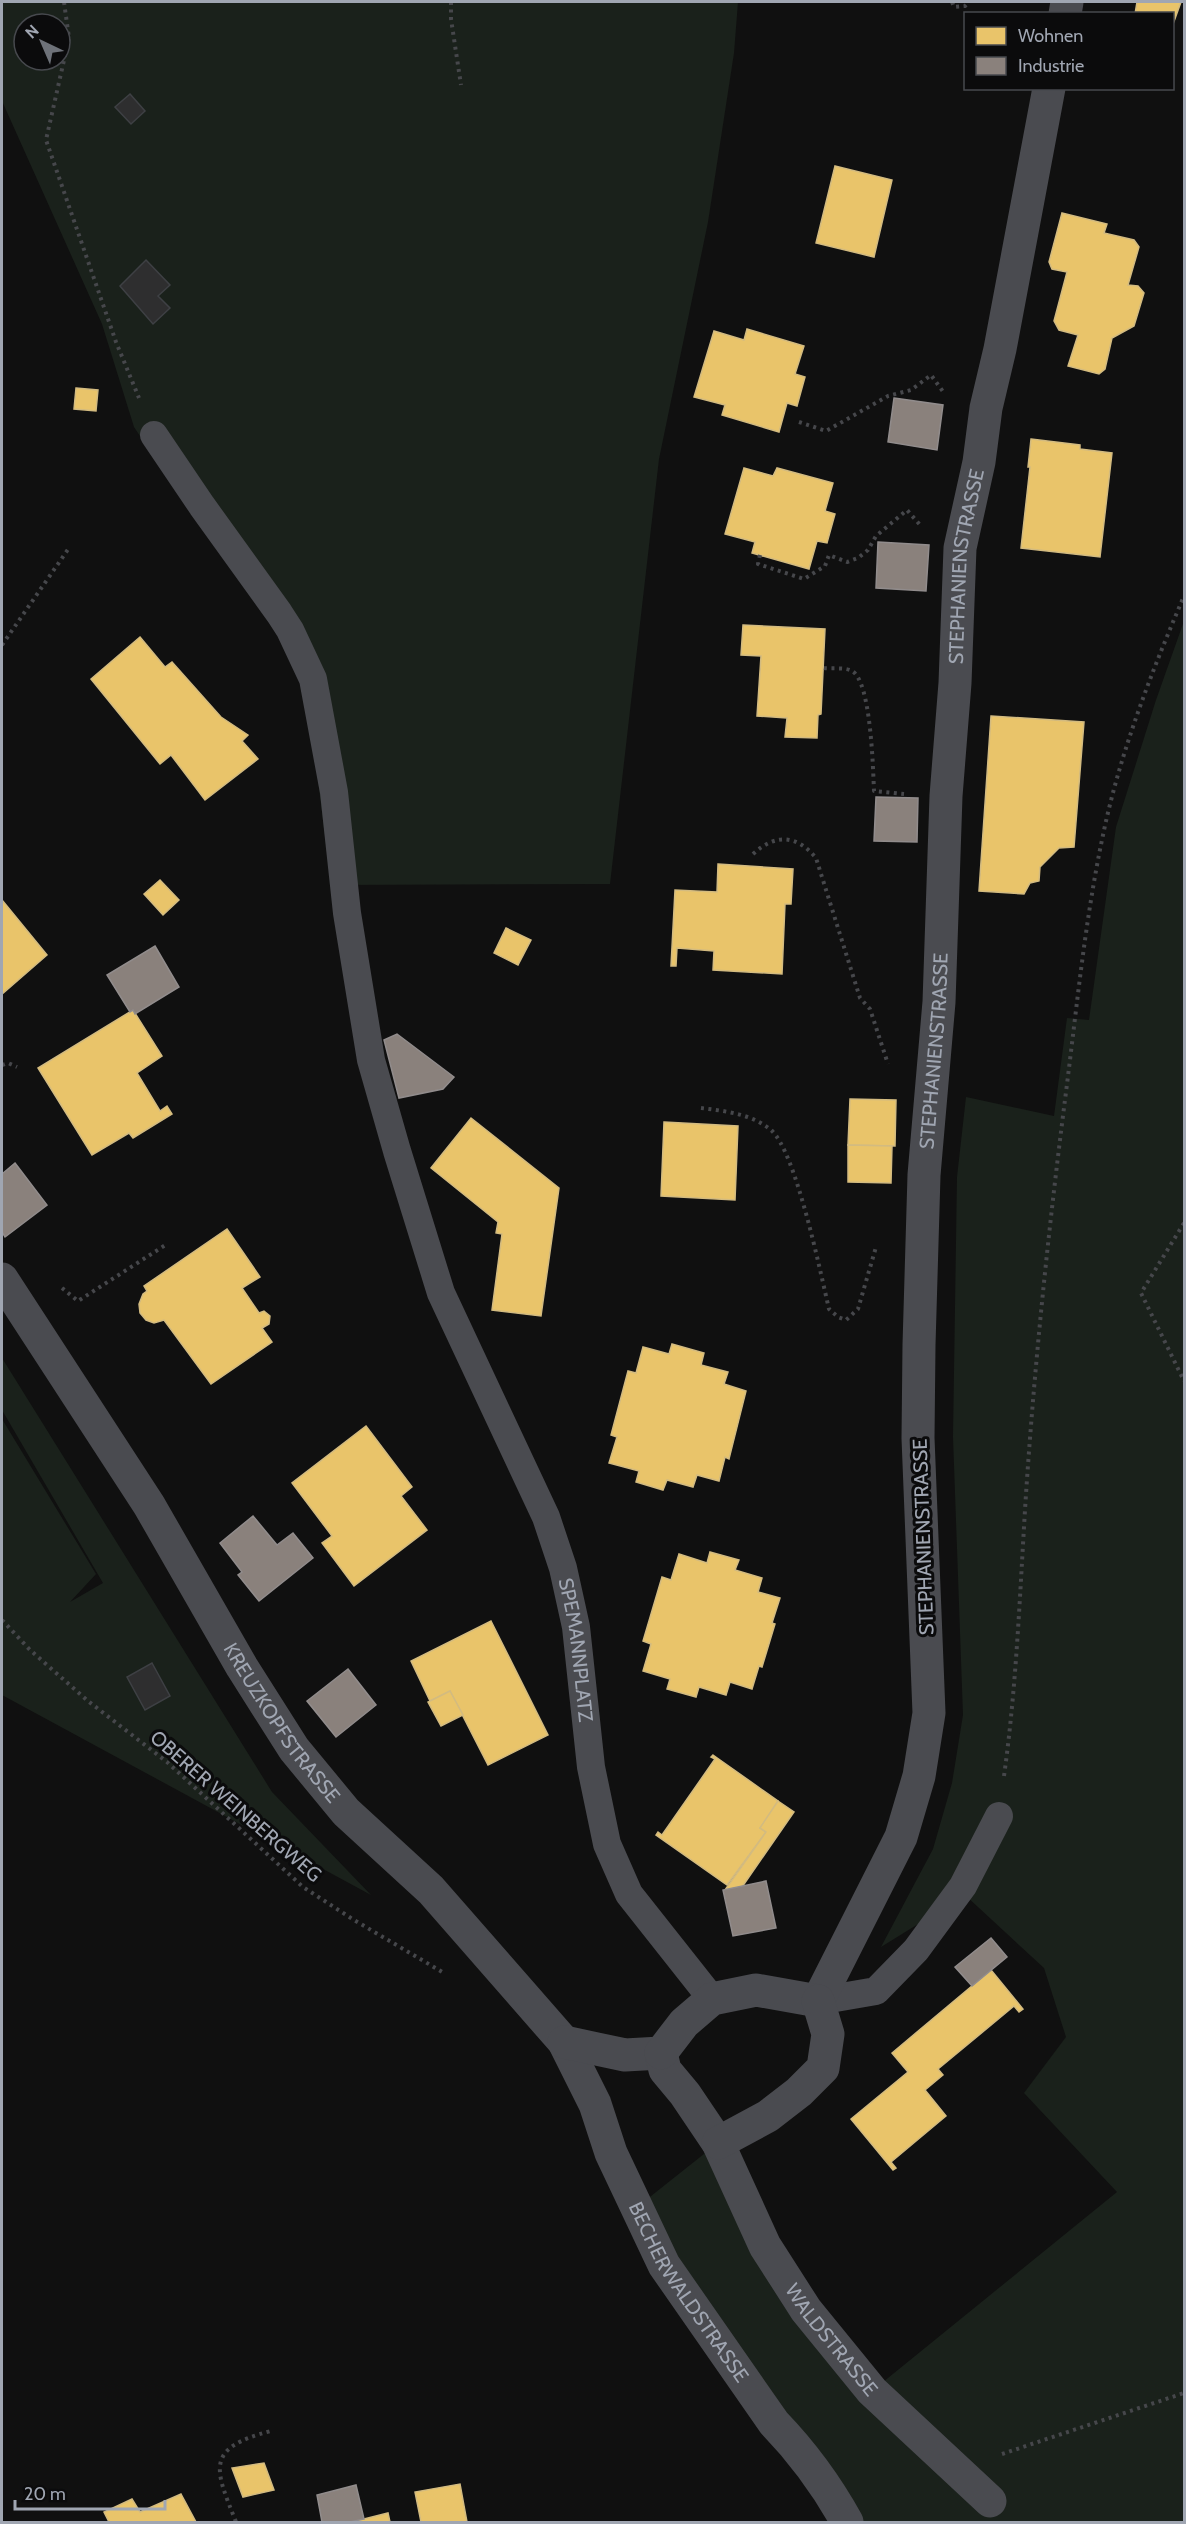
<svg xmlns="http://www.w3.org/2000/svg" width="1186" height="2524" viewBox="0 0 1186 2524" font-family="Cabin,sans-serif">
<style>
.green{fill:#1a211b;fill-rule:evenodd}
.homes{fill:#e9c46a;stroke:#d3bb80;stroke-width:1.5}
.industry{fill:#8a817c;stroke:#918c8c;stroke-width:1.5}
.building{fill:#2e2e2f;stroke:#3e4044;stroke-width:1.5}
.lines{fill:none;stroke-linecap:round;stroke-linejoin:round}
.path{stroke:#46474b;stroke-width:4;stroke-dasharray:3 4.5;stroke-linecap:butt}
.lane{stroke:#4a4b50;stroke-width:28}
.street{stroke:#4a4b50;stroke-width:33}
.labels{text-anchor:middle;stroke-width:6;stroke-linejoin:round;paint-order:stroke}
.street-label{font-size:20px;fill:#a0a6b2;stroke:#0b0b0c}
</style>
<rect width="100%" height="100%" fill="#101010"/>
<g class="green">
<path d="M2,2H738L734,53L708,222L659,459L610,884L331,885L306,684L272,618L192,514L134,427L102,324L2,101ZM24,24H60V60H24Z"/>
<path d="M1184,621V2522H854L641,2204L714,2146L872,2391L1117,2192L1024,2093L1066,2037L1044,1968L965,1895L881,1947L933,1849L952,1783L963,1715L953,1437L957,1177L966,1097L1054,1116L1067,1018L1089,1020L1116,827L1156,700Z"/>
<path d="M2,1358L272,1792L371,1895L2,1695V1419L96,1574L70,1602L103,1583L2,1410Z"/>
</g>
<g class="homes">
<path d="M1137,2H1181L1172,27V14H1135Z"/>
<path d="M835,166L892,180L874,257L816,243Z"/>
<path d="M1062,213L1107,224L1104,233L1134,240L1139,247L1128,285L1138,286L1144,293L1134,326L1112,338L1105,369L1099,374L1068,366L1078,335L1059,330L1054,321L1067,272L1052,269L1049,262Z"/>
<path d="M747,329L804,346L795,374L805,377L797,406L787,403L779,432L722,415L725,405L694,397L714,331L744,340Z"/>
<path d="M76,388L98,390L96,411L74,409Z"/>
<path d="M1031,439L1080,445V449L1112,453L1100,557L1021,548L1030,467H1028Z"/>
<path d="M744,468L773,476L777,468L833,483L825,511L835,514L827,543L817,541L809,569L752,553L755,542L725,534Z"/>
<path d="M743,625L825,629L821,714L818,715L817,738L785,737L787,718L757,716L761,656L741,655Z"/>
<path d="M140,637L165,667L172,662L221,717L248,735L242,741L258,759L205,800L171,755L160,764L91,679Z"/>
<path d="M991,716L1084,722L1074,847L1059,848L1040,867L1039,881L1030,883L1024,894L979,891Z"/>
<path d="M718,864L793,869L791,904H785L782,974L713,970L714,951L677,948L676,966H671L675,890L717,892Z"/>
<path d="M160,880L179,900L163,915L144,894Z"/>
<path d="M2,900L47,955L2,994Z"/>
<path d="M506,928L531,940L518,965L494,953Z"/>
<path d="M133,1010L162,1056L137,1073L160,1111L167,1106L172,1114L133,1138L129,1133L92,1155L38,1068Z"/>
<path d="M850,1099L896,1100L895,1146L848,1145Z"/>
<path d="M471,1118L559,1188L541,1316L492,1310L502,1234L496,1233L498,1222L431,1168Z"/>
<path d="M664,1122L738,1126L735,1200L661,1196Z"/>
<path d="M848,1145L892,1146L891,1183L848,1182Z"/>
<path d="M227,1229L260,1277L242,1288L259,1313L264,1311L270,1316L269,1324L262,1328L272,1342L211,1384L164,1320L154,1323L146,1320L140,1313L139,1304L143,1294L147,1291L144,1286Z"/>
<path d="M672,1344L704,1353L701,1365L728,1372L724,1384L746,1391L729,1459L725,1457L719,1481L697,1475L693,1487L667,1480L663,1490L636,1482L639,1471L609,1463L617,1437L611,1435L628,1371L636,1373L643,1347L669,1354Z"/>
<path d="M366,1426L412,1487L401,1496L427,1530L354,1586L322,1543L332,1536L292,1483Z"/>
<path d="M710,1552L739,1560L735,1570L762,1578L758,1592L780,1598L772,1623L775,1624L762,1667L759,1666L752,1689L730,1682L726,1695L699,1687L696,1697L667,1689L670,1679L643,1671L651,1644L643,1641L662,1577L671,1580L679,1554L707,1563Z"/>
<path d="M491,1621L548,1735L488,1765L450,1691L430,1701L411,1661Z"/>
<path d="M450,1691L463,1715L441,1726L428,1702Z"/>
<path d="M713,1755L778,1801L760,1828L766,1832L727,1885L656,1835L658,1832L662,1835L715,1759L711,1757Z"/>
<path d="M778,1801L794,1812L742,1887L725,1890L766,1832L760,1828Z"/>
<path d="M991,1970L1023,2009L1019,2012L1014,2006L938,2069L943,2075L925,2090L946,2116L891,2162L896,2168L893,2170L851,2119L908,2072L892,2053Z"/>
<path d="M264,2463L274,2490L243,2497L232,2468Z"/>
<path d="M460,2484L467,2522H421L415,2492Z"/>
<path d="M181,2494L196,2522H109L104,2512L132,2499L140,2512Z"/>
<path d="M388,2513L390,2522H350L364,2519Z"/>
</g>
<g class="industry">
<path d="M894,398L943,405L937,450L888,442Z"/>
<path d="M878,542L929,545L926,591L876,588Z"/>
<path d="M876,797L918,798L917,842L874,841Z"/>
<path d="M155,946L179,987L135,1014L133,1010L130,1012L107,975Z"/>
<path d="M397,1034L454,1077L443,1089L399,1098L384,1040Z"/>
<path d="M15,1163L47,1205L5,1237L2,1232V1174Z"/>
<path d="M253,1516L277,1545L293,1533L313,1558L259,1601L238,1575L242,1572L220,1543Z"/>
<path d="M348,1669L376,1705L336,1737L307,1701Z"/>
<path d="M766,1881L776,1928L733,1936L723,1890Z"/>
<path d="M991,1938L1007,1957L972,1986L955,1967Z"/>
<path d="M356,2485L364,2519L350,2522H322L317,2495Z"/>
</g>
<g class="building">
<path d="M130,94L145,111L131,124L115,107Z"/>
<path d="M146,260L170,285L158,296L170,308L153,324L120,286Z"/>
<path d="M152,1663L170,1696L145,1710L127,1677Z"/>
</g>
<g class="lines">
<g class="path">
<path d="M64,2L69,38L46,140L116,342L139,398"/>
<path d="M451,2V19L461,85"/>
<path d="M952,2L954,7L965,6L969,2"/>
<path d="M799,422L826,431L888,396L911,390L931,375L944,393"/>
<path d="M760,555L758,564L804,579L825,566L829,555L847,562L858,558L868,550L876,536L907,510L921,526"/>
<path d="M2,645L69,548"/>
<path d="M824,668C832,669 845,667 852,671C871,681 873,769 874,791L904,794"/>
<path d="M753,854C776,833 797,835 816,858L860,998L870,1009L888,1064"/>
<path d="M2,1065L8,1063L17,1067"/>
<path d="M701,1108C725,1111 752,1114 771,1130C796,1152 820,1271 829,1309L838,1317L846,1320L858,1309L876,1247"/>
<path d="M1184,1223L1141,1293L1184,1381"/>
<path d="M62,1288L78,1301L167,1244"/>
<path d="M2,1620L30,1650L88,1701L167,1762L303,1887L354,1920L444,1973"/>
<path d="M1004,1776C1017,1683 1020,1588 1026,1494C1035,1359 1049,1225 1066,1092C1077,1006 1085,920 1103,835C1120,753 1151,673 1184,596"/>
<path d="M1002,2454L1184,2393"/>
<path d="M236,2522C215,2469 204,2448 271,2431"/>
</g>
<g class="lane">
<path id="s1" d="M154,435L202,506L279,613L290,630L313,679L334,792L347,913L371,1060L397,1151L441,1293L546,1517L563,1568L576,1627L591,1767L607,1844L629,1894L712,1999"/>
<path d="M818,2001L876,1991L916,1950L963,1886L999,1816"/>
</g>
<g class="street">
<path d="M1065,14L1067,2"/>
<path id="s2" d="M2,1279L149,1505L242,1667L294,1749L346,1812L431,1890L564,2042L595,2104L611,2153L664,2265L774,2423C803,2453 827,2486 847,2522"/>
<path id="s3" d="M818,2001L901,1837L919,1776L929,1713L918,1438L919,1345L924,1175L939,1002L946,796L955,683L960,548L979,462L986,408L1000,349L1049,88"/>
<path d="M564,2042L625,2055L661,2053"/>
<path id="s4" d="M661,2053L665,2070L685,2094L718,2143L765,2246L806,2310L872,2391L990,2501"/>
<path d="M661,2053L684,2023L712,1999L756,1990L818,2001"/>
<path d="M718,2143L768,2116L799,2092L823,2068L828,2034L818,2001"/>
</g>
</g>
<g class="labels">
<g class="street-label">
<text dy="7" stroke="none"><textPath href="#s3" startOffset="1460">STEPHANIENSTRASSE</textPath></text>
<text dy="7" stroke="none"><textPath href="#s3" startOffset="974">STEPHANIENSTRASSE</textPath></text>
<text transform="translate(923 1537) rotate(-92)" y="7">STEPHANIENSTRASSE</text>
<text dy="7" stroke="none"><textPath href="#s1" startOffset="1305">SPEMANNPLATZ</textPath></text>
<text dy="7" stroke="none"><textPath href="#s2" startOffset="525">KREUZKOPFSTRASSE</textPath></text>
<text transform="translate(236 1806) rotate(41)" y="7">OBERER WEINBERGWEG</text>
<text dy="7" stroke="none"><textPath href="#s2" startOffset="1233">BECHERWALDSTRASSE</textPath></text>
<text dy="7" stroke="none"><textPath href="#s4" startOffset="336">WALDSTRASSE</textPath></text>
</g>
</g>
<rect width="1186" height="2524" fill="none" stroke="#a0a6b2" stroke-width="6"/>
<rect x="964" y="12" width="210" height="78" fill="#0b0b0c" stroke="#47494e" stroke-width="1.5"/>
<rect x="976" y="27" width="30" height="18" fill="#e9c46a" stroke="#47494e" stroke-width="1.5"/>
<text x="1018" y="42" font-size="18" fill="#a0a6b2">Wohnen</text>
<rect x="976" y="57" width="30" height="18" fill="#8a817c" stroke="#47494e" stroke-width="1.5"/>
<text x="1018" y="72" font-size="18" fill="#a0a6b2">Industrie</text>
<g transform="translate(42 42) rotate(316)"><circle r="28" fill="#0b0b0c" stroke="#47494e" stroke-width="1.5"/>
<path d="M0-4.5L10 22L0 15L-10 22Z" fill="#6e7279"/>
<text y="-9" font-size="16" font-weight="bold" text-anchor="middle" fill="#a0a6b2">N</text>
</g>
<path d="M15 2500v9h150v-9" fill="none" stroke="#a0a6b2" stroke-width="3"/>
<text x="24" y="2500" font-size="18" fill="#a0a6b2" stroke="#0b0b0c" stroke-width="4.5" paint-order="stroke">20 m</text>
</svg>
